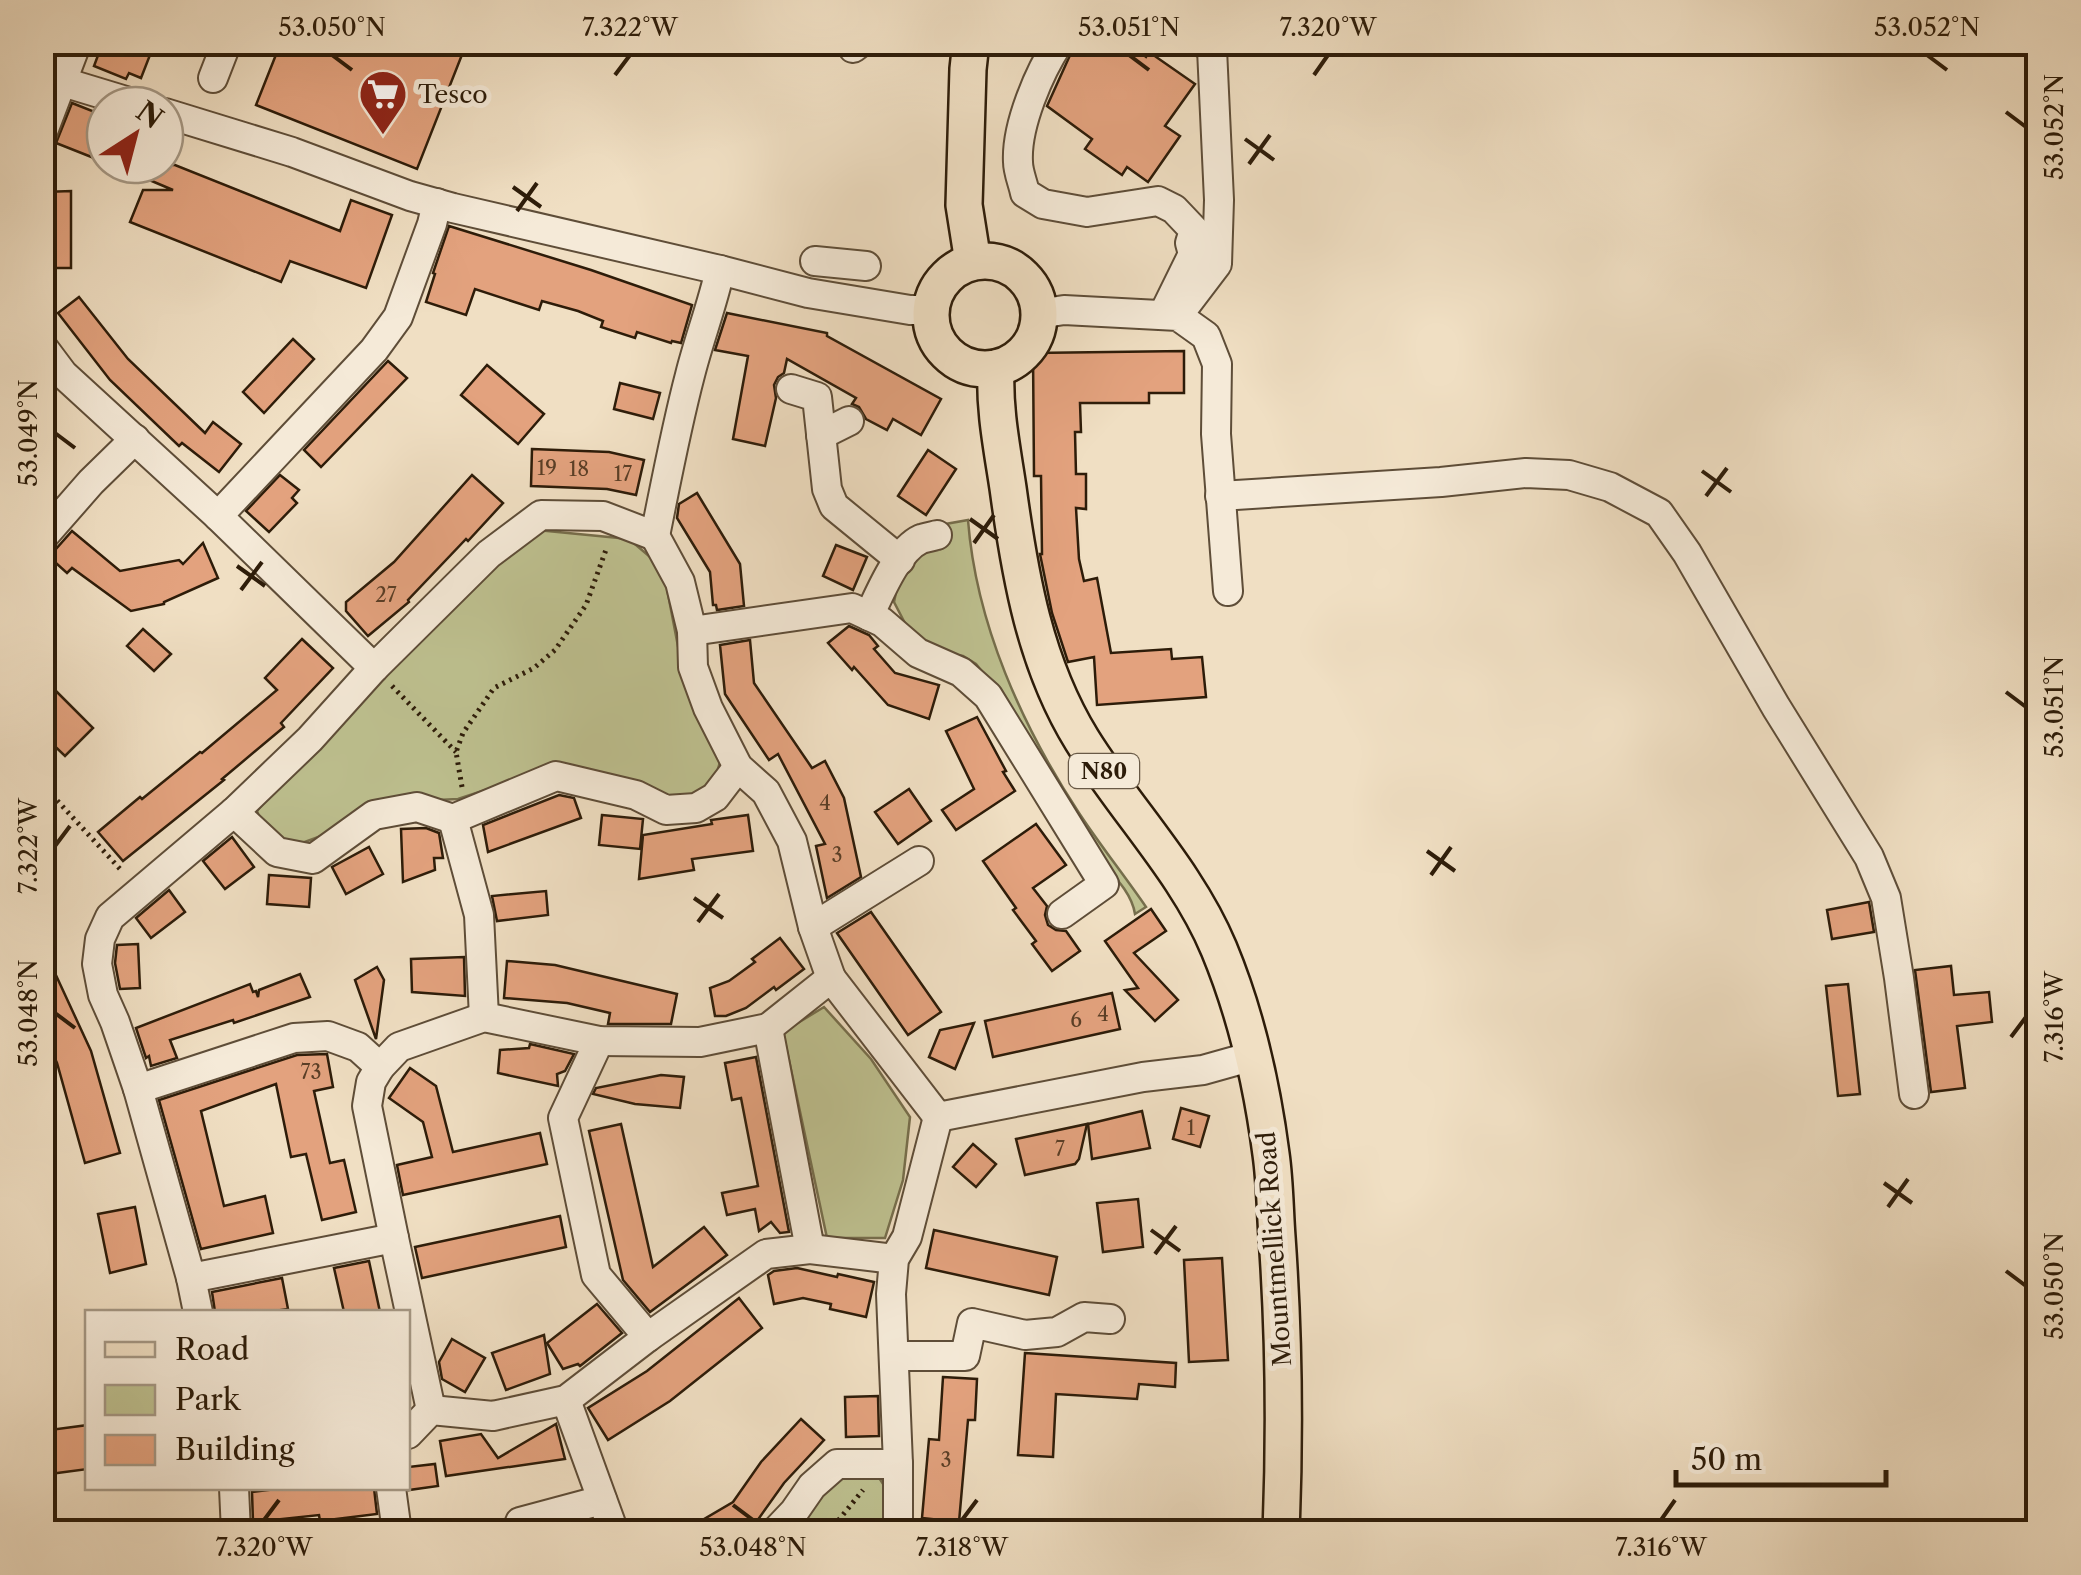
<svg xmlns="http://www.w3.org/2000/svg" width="2081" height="1575" viewBox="0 0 2081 1575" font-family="'Libre Caslon Text',serif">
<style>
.green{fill:#bec190;stroke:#766e4c;stroke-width:2.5}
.building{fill:#e3a27e;stroke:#2d1c09;stroke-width:2.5}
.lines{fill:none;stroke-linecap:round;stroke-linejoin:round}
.minor-casing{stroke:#5e4d38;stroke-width:32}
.major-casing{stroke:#2d1c09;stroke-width:40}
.path{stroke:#2d1c09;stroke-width:5;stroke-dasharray:2.5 5;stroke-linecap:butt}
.minor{stroke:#f5ead8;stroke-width:28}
.major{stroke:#f0dfc3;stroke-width:35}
.ticks{fill:none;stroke:#2d1c09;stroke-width:4}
.labels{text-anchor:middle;stroke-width:10;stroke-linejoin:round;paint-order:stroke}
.number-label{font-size:20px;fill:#5a3e26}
.shield{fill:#f5ead8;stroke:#695a47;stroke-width:2.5}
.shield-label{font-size:22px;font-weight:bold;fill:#2d1c09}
.poi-label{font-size:25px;fill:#2d1c09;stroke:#f5ead8;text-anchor:start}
.street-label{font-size:25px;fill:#2d1c09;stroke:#f5ead8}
.neatline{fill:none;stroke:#2d1c09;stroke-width:4}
.ticks-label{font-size:25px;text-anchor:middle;fill:#2d1c09}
</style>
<rect width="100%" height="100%" fill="#f0dfc3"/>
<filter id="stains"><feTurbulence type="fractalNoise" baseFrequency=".002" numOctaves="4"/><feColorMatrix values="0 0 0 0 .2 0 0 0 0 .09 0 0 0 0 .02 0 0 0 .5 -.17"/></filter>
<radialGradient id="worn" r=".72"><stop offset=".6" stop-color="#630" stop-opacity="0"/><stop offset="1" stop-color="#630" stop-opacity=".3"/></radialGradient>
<g class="green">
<path d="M968,520C976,624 1022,726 1079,813C1100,845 1124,875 1146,907L1135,914C1131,887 1102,866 1087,843C1054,793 1025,740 995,688L976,664L963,656L943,653L909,631L894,602L898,583L940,525Z"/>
<path d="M537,530L629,539L663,568L685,683L700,723L720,762L715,779L704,791L689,798L669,799L644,783L564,764L458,799L417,801L291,847L263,827L257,811L272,793L494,558Z"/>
<path d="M824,1007L871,1059L910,1117L903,1180L885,1238H827L783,1032Z"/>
<path d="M876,1473L887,1490L885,1532H788L836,1475Z"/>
</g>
<g class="building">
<path d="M103,42H144L141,51L150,55L141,78L129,73L126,79L94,66Z"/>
<path d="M281,42H467L417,169L256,105Z"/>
<path d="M1076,42H1127L1146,57L1149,52L1195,84L1165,126L1180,136L1148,182L1127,167L1122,175L1085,149L1092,139L1047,106Z"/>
<path d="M72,103L105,116V149L98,146L94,158L56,143Z"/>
<path d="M114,165H175L340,231L351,200L392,215L366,288L290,261L281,282L130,222L143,190H173Z"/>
<path d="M71,191V268H45L44,192Z"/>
<path d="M449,226L591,270L692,305L681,343L672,341L671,343L637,332L635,338L601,327L603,321L578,311L542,301L539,310L475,289L466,315L426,302L435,274L433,273Z"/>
<path d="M79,297L128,359L205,433L213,422L241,444L219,472L182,443L179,446L110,380L58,313Z"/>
<path d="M727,313L827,333V336L941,399L921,435L893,419L887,430L866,419L859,407L852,404L856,398L787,359L784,373L778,377L774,385L776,398L765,446L733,439L748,356L715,350Z"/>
<path d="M293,339L314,359L264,413L243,392Z"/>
<path d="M1184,351V393H1149V403H1080L1081,432H1075L1076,474H1086V509L1076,508L1079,559L1084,581L1097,578L1111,653L1171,649L1172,659L1202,657L1206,697L1097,705L1094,657L1068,662L1052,613L1040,554H1042L1041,476H1034L1033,353Z"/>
<path d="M388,361L407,378L321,467L304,450Z"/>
<path d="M487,365L544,414L518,444L461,395Z"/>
<path d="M620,383L660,393L653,419L614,409Z"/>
<path d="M532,449L609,452L644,460L636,495L607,489L531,486Z"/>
<path d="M928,450L956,469L926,515L898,496Z"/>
<path d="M280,475L299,490L292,498L297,503L269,532L246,511Z"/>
<path d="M472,475L503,503L468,541L466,539L408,600L409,602L368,636L346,611V602L394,562Z"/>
<path d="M697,493L740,564L744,606L717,610L716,605H713L710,572L677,518L679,504Z"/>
<path d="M72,531L120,571L179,560L183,564L203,543L218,578L164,602V604L131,611L72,568L67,573L47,555L55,550Z"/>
<path d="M836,545L867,557L853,590L823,576Z"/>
<path d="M849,626L869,635L878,646L874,649L895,673L939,685L929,719L888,705L854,667L852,670L828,643Z"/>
<path d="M143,629L171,654L154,671L127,646Z"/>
<path d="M302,639L333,668L281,723L284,727L222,779L224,780L123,861L98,832L140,797L142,799L200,752L202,753L277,690L265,678Z"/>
<path d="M750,640L754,683L812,768L825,761L844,798L861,877L827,898L816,846L825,844L778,754L769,760L725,694L720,645Z"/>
<path d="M42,677L93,728L65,756L42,734Z"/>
<path d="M977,717L1006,771L1003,772L1015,791L956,830L942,810L974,789L946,731Z"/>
<path d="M909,789L931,821L898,844L875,812Z"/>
<path d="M559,795L574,798L581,818L488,852L483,825Z"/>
<path d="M602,815L643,819L640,849L599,845Z"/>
<path d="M748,815L753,851L692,859L694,870L639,879L643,835L712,824L711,820Z"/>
<path d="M1036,824L1066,865L1033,888L1047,906L1045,915L1048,925L1056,930L1066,931L1080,951L1052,971L1032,944L1036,941L1013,910L1016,908L983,861Z"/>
<path d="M426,828L439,833L443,858H434L435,870L403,882L401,829Z"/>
<path d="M232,837L254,867L225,889L203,861Z"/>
<path d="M369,847L383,874L346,894L332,867Z"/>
<path d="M269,875L311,878L309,907L267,904Z"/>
<path d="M169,890L185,912L151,938L136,918Z"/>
<path d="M546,891L548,915L497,921L492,896Z"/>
<path d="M1869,902L1874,932L1832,939L1827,910Z"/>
<path d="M1151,909L1166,931L1134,953L1178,1000L1155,1021L1125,990L1138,988L1105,941Z"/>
<path d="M871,912L941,1012L908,1035L837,933Z"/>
<path d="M780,938L804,969L776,990L774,987L746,1008L726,1016H715L710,988L729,981L755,962L752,959Z"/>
<path d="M138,944L140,988L120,989L115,963L117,945Z"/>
<path d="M42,945L91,1051L120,1153L85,1163L57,1063L42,1031Z"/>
<path d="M464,957L465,996L412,992L411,959Z"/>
<path d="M507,961L555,965L677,994L671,1024H608L610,1013L567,1003L504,998Z"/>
<path d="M1951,966L1954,995L1989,992L1992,1022L1957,1026L1965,1088L1931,1092L1915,970Z"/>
<path d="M377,967L384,980L376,1039L355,980Z"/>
<path d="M300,974L310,997L234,1023L233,1020L170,1040L177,1058L151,1066L149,1056L146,1058L136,1028L250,984L253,992L256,991L258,997L259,990Z"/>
<path d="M1848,984L1860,1094L1838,1096L1826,986Z"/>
<path d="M1112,993L1120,1029L993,1057L985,1021Z"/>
<path d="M974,1023L955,1069L929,1057L940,1030Z"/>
<path d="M530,1044L574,1054L565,1071L557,1074L558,1086L498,1073L500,1050L529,1048Z"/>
<path d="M327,1054L333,1087L314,1091L330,1163L344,1160L356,1212L322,1220L306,1154L291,1157L276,1084L201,1111L224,1206L265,1196L273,1233L201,1249L159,1100L297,1055Z"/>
<path d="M756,1057L789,1232L780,1233L771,1222L759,1231L755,1209L727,1215L722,1193L758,1186L741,1098L732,1100L725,1063Z"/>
<path d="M410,1068L436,1086L453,1152L540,1133L547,1164L403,1195L397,1165L432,1157L423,1122L389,1098Z"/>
<path d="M661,1075L684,1077L680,1108L635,1104L593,1094L596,1088Z"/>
<path d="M1181,1108L1209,1116L1200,1147L1173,1139Z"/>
<path d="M1142,1111L1150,1148L1092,1159L1088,1124Z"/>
<path d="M621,1124L653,1267L704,1227L727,1255L650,1312L623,1280L589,1131Z"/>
<path d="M1087,1124L1079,1159L1075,1164L1025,1175L1016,1139Z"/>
<path d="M973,1144L996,1164L976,1187L953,1167Z"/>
<path d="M1138,1199L1143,1247L1103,1252L1097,1203Z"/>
<path d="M135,1207L146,1264L110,1273L98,1214Z"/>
<path d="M560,1216L566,1247L422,1278L415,1247Z"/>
<path d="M934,1230L1057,1257L1049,1295L926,1268Z"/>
<path d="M1222,1258L1228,1360L1189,1362L1184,1260Z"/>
<path d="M369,1261L380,1312H344L334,1268Z"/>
<path d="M797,1268L837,1277L838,1274L874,1282L866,1317L830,1309L831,1304L803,1298L774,1304L768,1275L774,1271Z"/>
<path d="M282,1278L288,1309L268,1312H215L212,1292Z"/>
<path d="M739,1298L762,1328L670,1401L608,1440L588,1408L647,1371Z"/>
<path d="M597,1304L622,1333L580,1366L578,1364L563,1369L547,1343Z"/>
<path d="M544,1335L550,1374L506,1390L492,1353Z"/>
<path d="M452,1339L485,1358L465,1392L442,1379L439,1362Z"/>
<path d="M1025,1353L1176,1363L1175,1387L1139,1384L1137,1399L1056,1394L1053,1457L1018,1455Z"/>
<path d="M943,1377L977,1379L975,1420H968L959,1522L922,1518L929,1439L939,1440Z"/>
<path d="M878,1396L879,1436L846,1437L845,1397Z"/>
<path d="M801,1419L824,1440L784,1483L752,1528L742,1532H682L733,1502L761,1462Z"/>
<path d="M556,1424L565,1459L446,1476L440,1441L481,1434L498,1458Z"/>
<path d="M88,1425V1469L42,1475V1431Z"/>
<path d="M435,1464L438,1486L409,1490L408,1467Z"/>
<path d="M284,1488H374L377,1514L320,1521L319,1515L253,1522L252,1492Z"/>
</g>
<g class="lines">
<g class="minor-casing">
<g id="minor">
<path d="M1059,42C1039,72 1016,126 1018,162C1018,172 1023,183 1025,193L1043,204L1087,212L1158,201L1174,209L1194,230L1190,243L1193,254L1163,315"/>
<path d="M853,48L861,42"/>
<path d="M42,72L63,82L139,105"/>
<path d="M213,78L227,42"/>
<path d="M165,113L292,152L410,196L453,208L720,270L808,293L910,310H931"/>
<path d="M42,134L77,42"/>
<path d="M815,261L866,266"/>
<path d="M1039,314L1064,310L1178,316L1206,336L1217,364L1216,434L1228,591"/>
<path d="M1179,314L1217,264L1219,200L1212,49L1202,42"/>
<path d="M42,346L63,374L218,516L374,668"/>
<path d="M791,389L817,397L827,489L834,506L900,560"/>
<path d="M821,435L849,421"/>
<path d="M1220,496L1441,482L1526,473L1569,475L1610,487L1659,513L1687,553L1776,707L1869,857L1886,898L1899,978L1914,1094"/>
<path d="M218,516L374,350L398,317L432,224L437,203"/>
<path d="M655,536L680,582L692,631L693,667L708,708L738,767L766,792L792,841L813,927L831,978"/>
<path d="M42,538L91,482L135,439"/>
<path d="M869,616C880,593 897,550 921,539C922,539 936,535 937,535"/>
<path d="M692,631L852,608L882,622L918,653L961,672L988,696L1104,884L1062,914"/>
<path d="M234,812L277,852L313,859L374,815L417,807L453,819L556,776L636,795L666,810L696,808L715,797L738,767"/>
<path d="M453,819L479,915L484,1017"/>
<path d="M813,927L919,861"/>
<path d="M768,1028L810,1249"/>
<path d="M599,1041L563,1118L596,1275L648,1337"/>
<path d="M380,1067L371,1082L367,1106L394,1238"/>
<path d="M138,1089L294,1038L328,1036L358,1047L380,1067L399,1047L484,1017L599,1041L700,1042L768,1028L831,978L938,1117"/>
<path d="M938,1117L1143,1077L1203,1070L1253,1056"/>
<path d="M191,1278L394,1238L431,1410"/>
<path d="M198,1312L191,1278L138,1089L115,1022L103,995L97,964L100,939L110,917L234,812L310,739L374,668L489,554L541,515L603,516L655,536C666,482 676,428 690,375C699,339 712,306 720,270"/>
<path d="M894,1356H965L972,1323L1025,1335L1057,1332L1084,1317L1110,1319"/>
<path d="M566,1400L614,1532"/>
<path d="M408,1434L431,1410L493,1416L566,1400L648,1337L766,1254L810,1249L894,1259"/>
<path d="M234,1488L236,1532"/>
<path d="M391,1488L397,1532"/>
<path d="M520,1522L602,1500"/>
<path d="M775,1532L794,1512L812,1486L837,1464H898"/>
<path d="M898,1532V1464L891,1294L894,1259L907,1237L938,1117"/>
</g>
</g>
<g class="major-casing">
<g id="major">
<path d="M971,42L968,69L964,205L973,262"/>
<circle cx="985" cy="315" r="54"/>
<path d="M996,368C994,409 1002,448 1008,488C1020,576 1035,664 1082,740C1126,811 1187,872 1219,949C1246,1014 1262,1085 1271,1154C1275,1182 1275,1210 1277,1237C1284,1336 1285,1434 1281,1532"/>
</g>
</g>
<g class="path">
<path d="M392,686L456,752"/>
<path d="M42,784L121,870"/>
<path d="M462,787L456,752L463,733L494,688L534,668L555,650L586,605L607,547"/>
<path d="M829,1532L863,1490"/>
</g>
<use href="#minor" class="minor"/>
<use href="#major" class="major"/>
</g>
<path class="ticks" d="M332,55L352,70M1129,55L1149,70M1927,55L1947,70M615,75L630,55M1314,75L1328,55M2006,112L2026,127M1245,139L1274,160M1249,164L1270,135M513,187L541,207M517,211L537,183M55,433L75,448M1702,471L1731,492M1706,496L1727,468M970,519L998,539M974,543L994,515M237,566L265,586M241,590L262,562M2006,692L2026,707M55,846L70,826M1427,851L1455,871M1431,875L1451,847M694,898L723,918M698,922L719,894M55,1013L75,1028M2011,1037L2026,1017M1884,1183L1912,1203M1888,1207L1908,1179M1151,1230L1180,1251M1155,1254L1176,1226M2006,1271L2026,1286M733,1505L753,1520M264,1520L279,1500M962,1520L977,1500M1661,1520L1675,1500"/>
<defs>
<g id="supermarket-pin" transform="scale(2.5)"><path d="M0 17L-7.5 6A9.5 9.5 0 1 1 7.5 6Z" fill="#8f2418" stroke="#f5ead8"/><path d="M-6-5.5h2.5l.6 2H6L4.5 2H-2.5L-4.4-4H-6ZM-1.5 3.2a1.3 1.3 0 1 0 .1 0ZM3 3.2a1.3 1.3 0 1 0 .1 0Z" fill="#fff"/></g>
</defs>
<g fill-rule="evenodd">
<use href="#supermarket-pin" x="383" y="94"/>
</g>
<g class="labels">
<g class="number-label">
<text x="547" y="475">19</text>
<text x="579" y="476">18</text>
<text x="623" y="481">17</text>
<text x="386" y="602">27</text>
<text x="825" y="810">4</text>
<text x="837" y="862">3</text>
<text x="1103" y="1021">4</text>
<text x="1076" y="1027">6</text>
<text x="311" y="1079">73</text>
<text x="1191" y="1135">1</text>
<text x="1060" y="1156">7</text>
<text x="946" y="1467">3</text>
</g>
<rect class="shield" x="1069" y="754" width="70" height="34" rx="8"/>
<g class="shield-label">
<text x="1104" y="779">N80</text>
</g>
<g class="poi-label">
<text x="418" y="103">Tesco</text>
</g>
<g class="street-label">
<text transform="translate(1274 1249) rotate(-94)" y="9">Mountmellick Road</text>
</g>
</g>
<rect width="2081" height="1575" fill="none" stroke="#f0dfc3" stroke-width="110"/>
<rect x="85" y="1310" width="325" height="180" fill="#f5ead8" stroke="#a59885" stroke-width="2.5"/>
<rect x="105" y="1342" width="50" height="15" fill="#f0dfc3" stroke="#a59885" stroke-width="2.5"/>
<text x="175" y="1360" font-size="30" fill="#2d1c09">Road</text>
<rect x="105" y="1385" width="50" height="30" fill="#bec190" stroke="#a59885" stroke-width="2.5"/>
<text x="175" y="1410" font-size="30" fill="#2d1c09">Park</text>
<rect x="105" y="1435" width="50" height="30" fill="#e3a27e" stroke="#a59885" stroke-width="2.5"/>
<text x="175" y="1460" font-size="30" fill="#2d1c09">Building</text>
<g transform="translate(135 135) rotate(36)"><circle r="48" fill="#f5ead8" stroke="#a59885" stroke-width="2.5"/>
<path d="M0-8L18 38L0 25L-18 38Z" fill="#8f2418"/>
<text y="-15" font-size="28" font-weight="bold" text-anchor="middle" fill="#2d1c09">N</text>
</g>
<path d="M1676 1470v15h210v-15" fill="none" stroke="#2d1c09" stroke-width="5"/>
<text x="1691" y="1470" font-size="30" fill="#2d1c09" stroke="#f5ead8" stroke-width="8" paint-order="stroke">50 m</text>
<rect x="55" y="55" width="1971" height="1465" class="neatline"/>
<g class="ticks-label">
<text x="332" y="36">53.050°N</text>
<text x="630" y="36">7.322°W</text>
<text x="1129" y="36">53.051°N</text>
<text x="1328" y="36">7.320°W</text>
<text x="1927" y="36">53.052°N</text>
<text transform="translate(2054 127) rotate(-90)" y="9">53.052°N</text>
<text transform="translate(28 433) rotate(-90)" y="9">53.049°N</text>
<text transform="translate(2054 707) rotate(-90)" y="9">53.051°N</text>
<text transform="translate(28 846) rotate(-90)" y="9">7.322°W</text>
<text transform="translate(28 1013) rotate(-90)" y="9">53.048°N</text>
<text transform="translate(2054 1017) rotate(-90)" y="9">7.316°W</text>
<text transform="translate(2054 1286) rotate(-90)" y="9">53.050°N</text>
<text x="264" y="1556">7.320°W</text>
<text x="753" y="1556">53.048°N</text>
<text x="962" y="1556">7.318°W</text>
<text x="1661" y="1556">7.316°W</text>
</g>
<rect width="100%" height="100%" filter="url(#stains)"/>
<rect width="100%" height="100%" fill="url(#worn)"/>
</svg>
